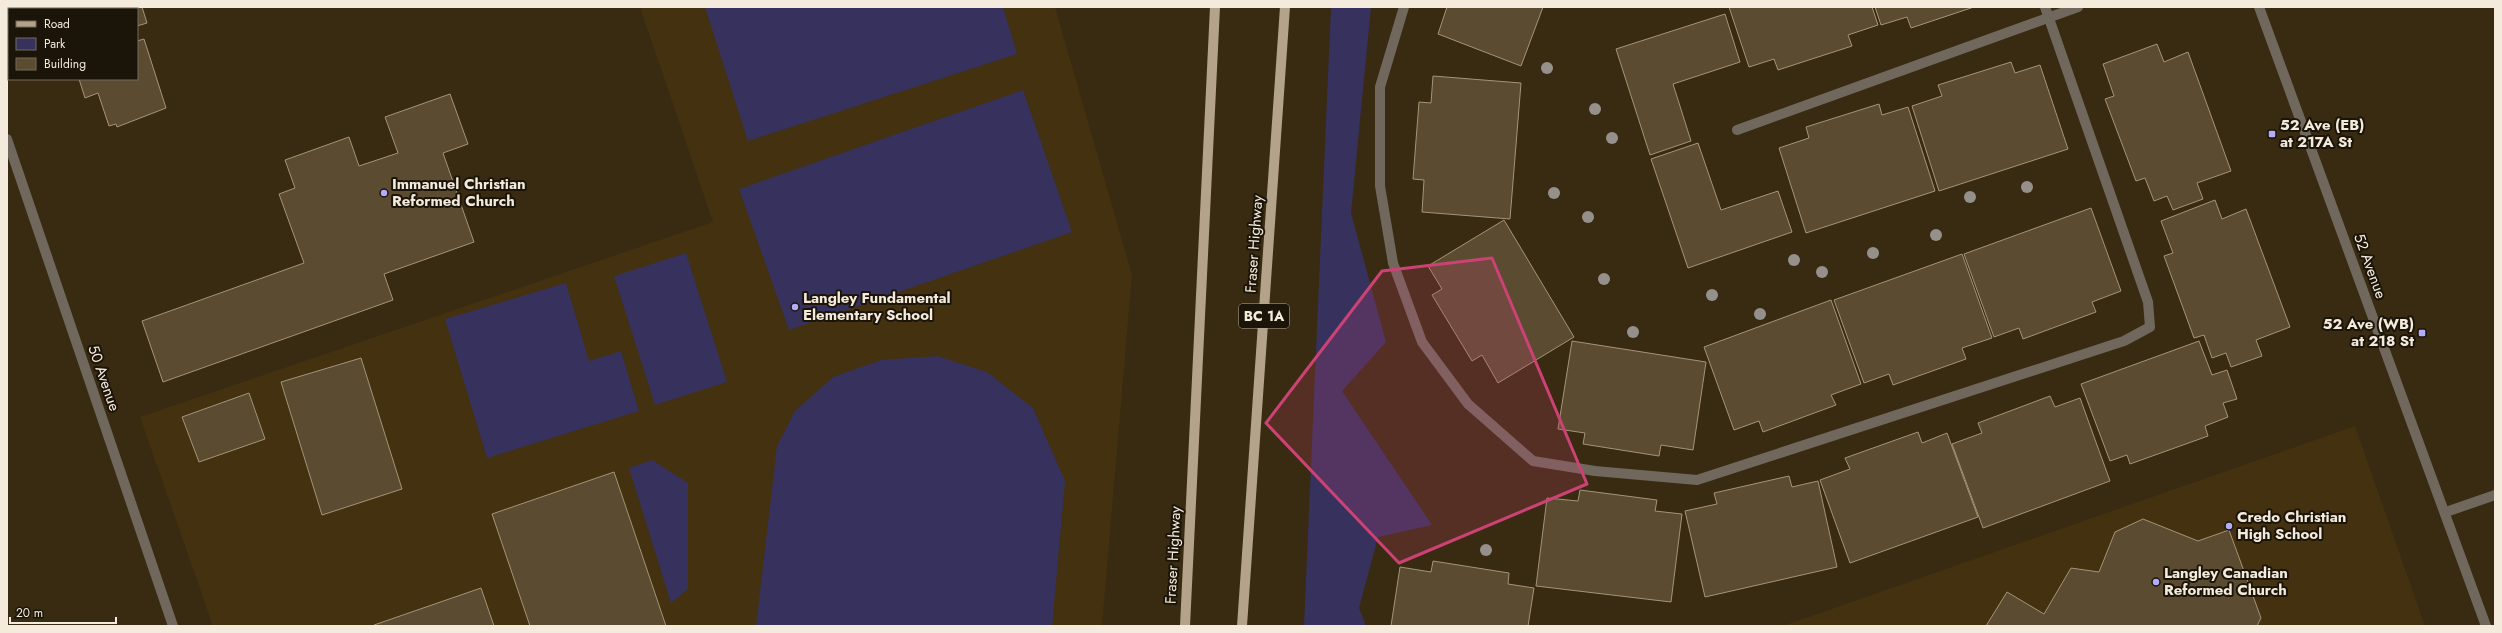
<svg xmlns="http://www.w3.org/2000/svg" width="2502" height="633" viewBox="0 0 2502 633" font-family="Jost,sans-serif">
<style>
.built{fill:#43310f}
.green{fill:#36325d}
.building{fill:#5b4c31;stroke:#a59477}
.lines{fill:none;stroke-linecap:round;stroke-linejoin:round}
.service{stroke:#70685d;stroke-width:10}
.minor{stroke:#70685d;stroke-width:10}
.tertiary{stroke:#70685d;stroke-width:10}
.primary{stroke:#b2a38a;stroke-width:10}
.tree{fill:#96908d}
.marked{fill:#cc4275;fill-opacity:0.2;stroke:#cc4275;stroke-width:3;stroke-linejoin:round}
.poi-dot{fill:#b1adfa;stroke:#1b1409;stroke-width:1.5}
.labels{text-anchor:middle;stroke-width:4;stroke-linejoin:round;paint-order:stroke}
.shield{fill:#1b1409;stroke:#b3aa9d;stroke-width:1}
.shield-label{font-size:14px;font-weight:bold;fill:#f4ebdc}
.poi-label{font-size:15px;font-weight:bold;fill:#f4ebdc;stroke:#1b1409;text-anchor:start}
.street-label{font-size:15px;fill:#f4ebdc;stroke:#1b1409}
</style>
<rect width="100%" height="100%" fill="#392b11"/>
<g class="built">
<path d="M640,7H1055L1132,275L1102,626H213L140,417L713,222Z"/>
<path d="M2355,426L2425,626H1783Z"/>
</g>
<g class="green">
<path d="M705,7H1003L1017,54L748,141Z"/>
<path d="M1331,7H1371L1351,213L1386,342L1342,391L1432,525L1378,537L1359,608L1366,626H1304Z"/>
<path d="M1023,90L1072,232L789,330L739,189Z"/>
<path d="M686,253L727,382L655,405L614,276Z"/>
<path d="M566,283L589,361L621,351L639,411L487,458L445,319Z"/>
<path d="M937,356L987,372L1033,408L1065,481L1052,626H756L777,446L795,411L833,377L881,360Z"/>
<path d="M652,460L688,483V589L671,603L629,468Z"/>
</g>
<g class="building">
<path d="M71,7H142L147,23L137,26V9H72Z"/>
<path d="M1447,7H1543L1521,66L1438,34Z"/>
<path d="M1729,7H1872L1878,25L1848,35L1852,46L1778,70L1774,59L1749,67Z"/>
<path d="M1875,7H1974L1911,28L1907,17L1881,25Z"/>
<path d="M1725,14L1740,62L1673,84L1691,141L1650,155L1616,49Z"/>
<path d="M144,39L166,108L117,127L116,124L109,126L98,93L85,98L79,79H137V41Z"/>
<path d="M2157,44L2164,62L2188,52L2231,171L2197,183L2203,199L2173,210L2167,196L2154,201L2145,178L2136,181L2105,99L2114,96L2103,64Z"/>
<path d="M2011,62L2015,73L2040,65L2068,149L1939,191L1912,106L1942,96L1938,85Z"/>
<path d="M1433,76L1521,83L1510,219L1422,212L1424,180L1413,179L1419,102L1431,103Z"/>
<path d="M450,94L468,144L443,153L474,242L384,274L393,300L163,382L142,321L304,263L279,194L295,188L285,160L349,137L359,166L398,153L385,117Z"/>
<path d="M1879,104L1882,115L1908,107L1935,191L1806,233L1779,148L1809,138L1806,127Z"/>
<path d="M1698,143L1721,210L1778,191L1792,232L1688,268L1651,159Z"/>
<path d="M2215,200L2222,219L2246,209L2290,327L2256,340L2262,356L2231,367L2226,353L2212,358L2204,335L2194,338L2164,256L2173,253L2161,221Z"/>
<path d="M2091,208L2121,291L2092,302L2096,312L2023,339L2019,328L1994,337L1964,254Z"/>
<path d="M1504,220L1574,337L1498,383L1482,355L1472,361L1432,295L1442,289L1428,266Z"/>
<path d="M1962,254L1992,338L1962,348L1966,359L1893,385L1889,374L1864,383L1834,300Z"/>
<path d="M1831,300L1861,384L1831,395L1836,405L1763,432L1759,421L1734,430L1704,347Z"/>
<path d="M1572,341L1706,362L1693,450L1661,445L1659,456L1583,444L1585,433L1558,429Z"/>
<path d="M2199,341L2212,375L2227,370L2237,399L2223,403L2228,417L2205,426L2208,436L2130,464L2127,455L2110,461L2081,384Z"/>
<path d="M361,358L402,489L322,515L281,382Z"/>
<path d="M249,393L265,439L199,462L182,417Z"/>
<path d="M2050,396L2055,407L2080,398L2110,481L1983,528L1952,444L1982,433L1978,423Z"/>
<path d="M1918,432L1922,443L1947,433L1978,517L1850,563L1820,480L1850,469L1845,458Z"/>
<path d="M614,472L666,626H530L492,514Z"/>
<path d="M1789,476L1792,487L1818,481L1837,567L1705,597L1685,511L1717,504L1714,493Z"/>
<path d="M1580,490L1657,500L1655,511L1682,514L1671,602L1536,586L1547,498L1578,501Z"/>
<path d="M2143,519L2198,541L2229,530L2261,618L2257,626H1986L2007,592L2044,614L2071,568L2099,572L2115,532Z"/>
<path d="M1433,561L1509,573L1508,584L1534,588L1528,626H1391L1400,567L1431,572Z"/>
<path d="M481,588L494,626H374V625Z"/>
</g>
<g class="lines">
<g class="service">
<path d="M1404,7L1380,87V186L1393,263L1422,342L1468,404L1533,461L1595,471L1697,480L2124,341L2150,327L2148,302L2045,7"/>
<path d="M1737,130L2078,7"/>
</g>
<path class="minor" d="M2446,512L2495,495"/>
<g class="tertiary">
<path d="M2259,7L2486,626"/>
<path d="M7,139L173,626"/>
</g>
<g class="primary">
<path d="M1185,626L1215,7"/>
<path d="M1242,626L1285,7"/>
</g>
</g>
<g class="tree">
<circle cx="1547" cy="68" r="6"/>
<circle cx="1595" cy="109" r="6"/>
<circle cx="1612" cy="138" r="6"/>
<circle cx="2027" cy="187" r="6"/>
<circle cx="1554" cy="193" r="6"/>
<circle cx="1970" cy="197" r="6"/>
<circle cx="1588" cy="217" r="6"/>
<circle cx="1936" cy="235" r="6"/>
<circle cx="1873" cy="253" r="6"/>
<circle cx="1794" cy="260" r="6"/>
<circle cx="1822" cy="272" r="6"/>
<circle cx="1604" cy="279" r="6"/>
<circle cx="1712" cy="295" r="6"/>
<circle cx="1760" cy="314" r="6"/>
<circle cx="1633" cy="332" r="6"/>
<circle cx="1486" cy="550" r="6"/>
</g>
<path class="marked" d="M1492,258L1587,484L1399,563L1266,423L1382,271Z"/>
<g class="poi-dot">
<rect x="2268" y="130" width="8" height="8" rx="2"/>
<circle cx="384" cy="193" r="4"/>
<circle cx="795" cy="307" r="4"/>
<rect x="2418" y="329" width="8" height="8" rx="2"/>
<circle cx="2229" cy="526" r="4"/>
<circle cx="2156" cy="582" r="4"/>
</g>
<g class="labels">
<rect class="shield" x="1239" y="304" width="50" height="24" rx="3"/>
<g class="shield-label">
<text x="1264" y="321">BC 1A</text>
</g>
<g class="poi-label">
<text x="2280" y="130">52 Ave (EB)<tspan x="2280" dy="17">at 217A St</tspan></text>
<text x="392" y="189">Immanuel Christian<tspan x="392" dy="17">Reformed Church</tspan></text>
<text x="803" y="303">Langley Fundamental<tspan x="803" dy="17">Elementary School</tspan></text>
<text x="2414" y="329" text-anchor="end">52 Ave (WB)<tspan x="2414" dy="17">at 218 St</tspan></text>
<text x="2237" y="522">Credo Christian<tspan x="2237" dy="17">High School</tspan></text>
<text x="2164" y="578">Langley Canadian<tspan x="2164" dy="17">Reformed Church</tspan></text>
</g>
<g class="street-label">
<text transform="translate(1254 244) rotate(-86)" y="5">Fraser Highway</text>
<text transform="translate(2370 266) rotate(70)" y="5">52 Avenue</text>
<text transform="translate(104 378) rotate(71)" y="5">50 Avenue</text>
<text transform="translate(1173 555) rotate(-87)" y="5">Fraser Highway</text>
</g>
</g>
<rect width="2502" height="633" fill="none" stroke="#f4ebdc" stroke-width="16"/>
<rect x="8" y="8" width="130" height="72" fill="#1b1409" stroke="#726a5d"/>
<rect x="16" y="21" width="20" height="6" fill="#b2a38a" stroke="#726a5d"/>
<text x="44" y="28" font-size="12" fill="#f4ebdc">Road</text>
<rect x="16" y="38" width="20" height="12" fill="#36325d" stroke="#726a5d"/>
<text x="44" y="48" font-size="12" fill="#f4ebdc">Park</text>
<rect x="16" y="58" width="20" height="12" fill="#5b4c31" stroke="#726a5d"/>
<text x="44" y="68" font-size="12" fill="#f4ebdc">Building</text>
<path d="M10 617v6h106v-6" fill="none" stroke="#f4ebdc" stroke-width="2"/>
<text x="16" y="617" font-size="12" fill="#f4ebdc" stroke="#1b1409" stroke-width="3" paint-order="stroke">20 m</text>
</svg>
